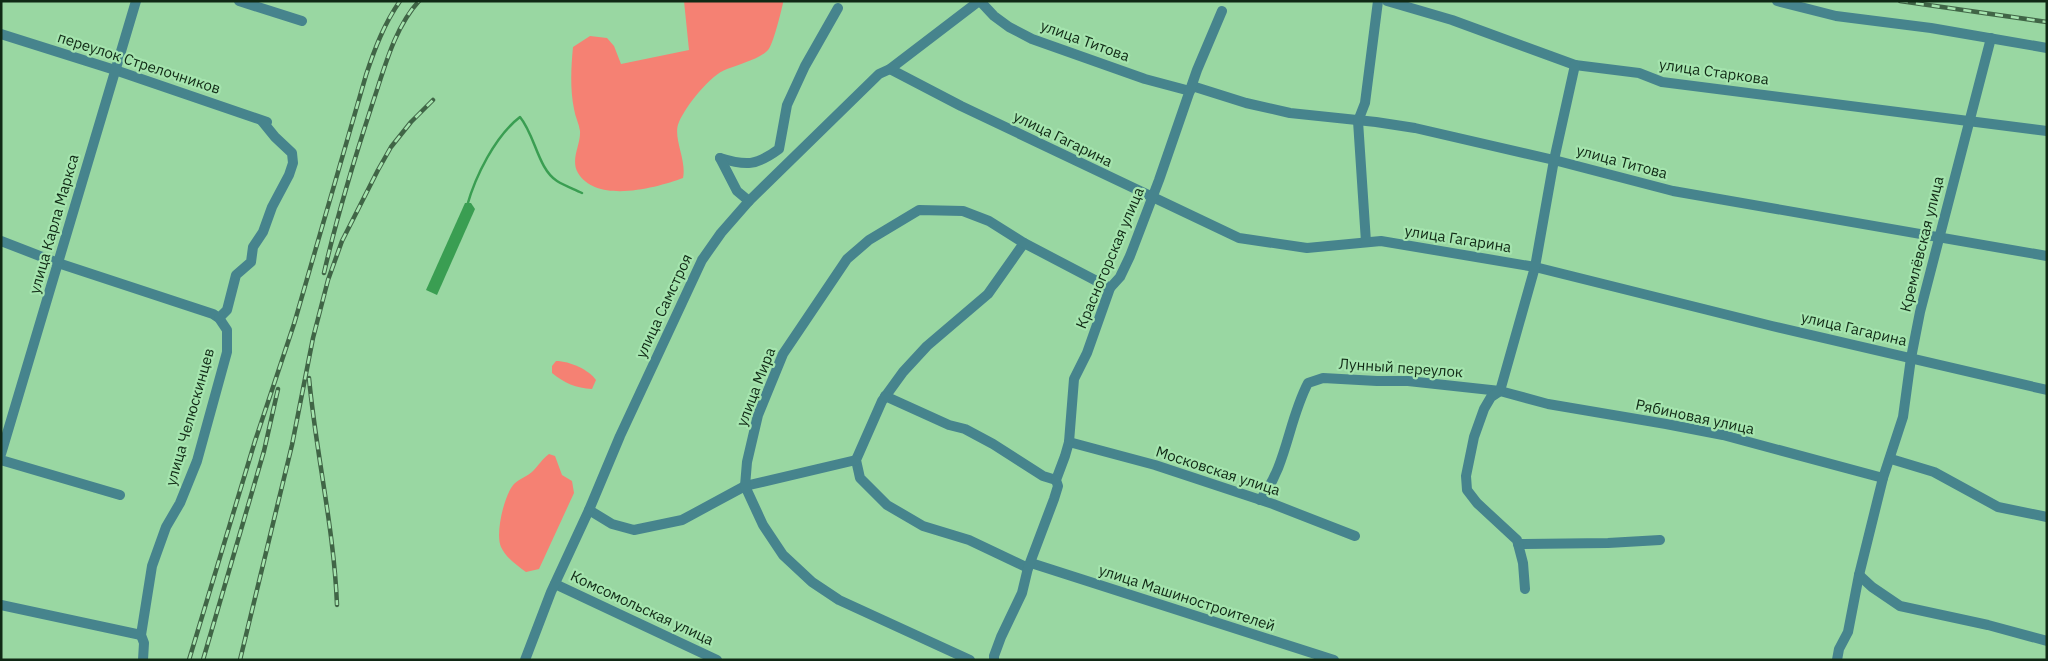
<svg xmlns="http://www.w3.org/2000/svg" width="2048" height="661" viewBox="0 0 2048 661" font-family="'IBM Plex Sans',sans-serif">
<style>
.green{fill:#f58173}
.water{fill:#3a9e52}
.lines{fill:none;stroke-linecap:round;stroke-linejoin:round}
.stream{stroke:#3a9e52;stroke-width:2.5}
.minor{stroke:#46848d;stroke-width:10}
.rail-casing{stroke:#406546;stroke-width:4.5}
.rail{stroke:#a5e4ae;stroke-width:2.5;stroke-dasharray:8;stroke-linecap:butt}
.labels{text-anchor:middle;stroke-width:4.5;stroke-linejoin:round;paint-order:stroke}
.street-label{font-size:15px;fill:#102915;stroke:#a5e4ae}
</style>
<rect width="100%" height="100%" fill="#99d7a2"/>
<g class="green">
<path d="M684,1H783V3C781,12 773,45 768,50C760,59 737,65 727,69C710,75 686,106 679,122C672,137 687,160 683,178C656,188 597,204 578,173C570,159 581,145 580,131C579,124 575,116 574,109C570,89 571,68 573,47L590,36L607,38L614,46L621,64L689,50Z"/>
<path d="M556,361C570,361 589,370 596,380L592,389C576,388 564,383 552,373V366Z"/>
<path d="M549,454L555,456L562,475L572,481L574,493L539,569L526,572C517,565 506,558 501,547C495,534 504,495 514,484C519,479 528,476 533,471C539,465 542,459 549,454Z"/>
</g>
<path class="water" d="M465,203H471L475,209L437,295L426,290Z"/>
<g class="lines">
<path class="stream" d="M467,206C475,177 495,136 520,117C535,135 538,169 557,181C565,186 574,189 582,193"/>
<g class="minor">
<path d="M239,1L302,21"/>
<path d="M980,1L994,16L1009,27L1032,39L1145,79L1190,91"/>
<path d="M1387,1L1452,20L1575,65L1639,73L1662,82L2047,131"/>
<path d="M1777,1L1836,16L1931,28L2047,48"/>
<path d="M1,34L115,70L267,122"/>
<path d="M890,69L961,106L1239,238L1307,248L1381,241L1535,267L1772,326L2047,390"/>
<path d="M1192,86L1246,103L1290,113L1376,122L1415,128L1554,160L1673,191L2047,256"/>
<path d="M720,158C746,166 756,166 779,149L787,105L805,66L838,8"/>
<path d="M720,158L737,191L749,201"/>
<path d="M1,241L58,263L213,314L219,318L227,330V352L197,461L180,503L166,527L152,566L141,635L144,643L143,660"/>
<path d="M1366,242L1358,121L1365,103L1378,1"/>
<path d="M1024,243L988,294L927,346L903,372L882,401L856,460L860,478L887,505L923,526L969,540L1028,568"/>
<path d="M219,318L227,310L236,275L251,262L253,247L263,232L272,207L289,175L293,163L292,153L275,137L262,121"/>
<path d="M885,396L949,425L965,429L993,444L1043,476L1056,480"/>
<path d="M1069,442L1155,465L1273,504L1355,536"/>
<path d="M1,454L136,1"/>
<path d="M1891,459L1934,472L1998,507L2047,517"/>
<path d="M1,460L120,495"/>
<path d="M1260,500C1287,466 1288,421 1308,383L1323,378L1377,381H1408L1500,391L1548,404L1666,424L1723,435L1883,478"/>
<path d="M589,510L612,524L634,530L682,520L745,486L856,460"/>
<path d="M1518,544L1608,543L1660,540"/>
<path d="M1031,563L1334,660"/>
<path d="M1859,575L1872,587L1900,606L1988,625L2047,641"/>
<path d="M555,584L717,660"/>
<path d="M1525,589L1523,563L1517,540L1477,503L1467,490L1466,476L1474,437L1484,409L1491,397L1500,391L1535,267L1554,160L1575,65"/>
<path d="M1,605L141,635"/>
<path d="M525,660L551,592L589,510L620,436L702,260L721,233L749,201L879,74L890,69L979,1"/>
<path d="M970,660L839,600L812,582L783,555L763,525L745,486L747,462L758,415L783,354L847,259L869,240L919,210L963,211L989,221L1024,243L1110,288"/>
<path d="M994,660V656L1001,637L1022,593L1028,568L1054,499L1058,486L1056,480L1065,456L1069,442L1074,379L1087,353L1110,288L1120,277L1130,256L1159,180L1197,70L1222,11"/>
<path d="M1837,660L1839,649L1848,632L1859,575L1883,478L1903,417L1911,358L1920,312L1991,38"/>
</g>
<g class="rail-casing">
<g id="rail">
<path d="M1900,1L2047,22"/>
<path d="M324,273C337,216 354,160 372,105C384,70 394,28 419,1"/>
<path d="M309,378C316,454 334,528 337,605"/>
<path d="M189,660L255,441L294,324L366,75C375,48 384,24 400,1"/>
<path d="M203,660L264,451L278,389"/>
<path d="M240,660L292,445L313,338L328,280L342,241L378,170L391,147L411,122L433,100"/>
</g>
</g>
<use href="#rail" class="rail"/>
</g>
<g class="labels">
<g class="street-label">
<text transform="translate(1085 41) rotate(20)" y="5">улица Титова</text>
<text transform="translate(139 63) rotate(18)" y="5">переулок Стрелочников</text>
<text transform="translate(1714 72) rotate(8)" y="5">улица Старкова</text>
<text transform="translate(1063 139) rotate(26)" y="5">улица Гагарина</text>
<text transform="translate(1622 162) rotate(15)" y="5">улица Титова</text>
<text transform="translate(54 224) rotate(-74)" y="5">улица Карла Маркса</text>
<text transform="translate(1458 239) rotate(9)" y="5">улица Гагарина</text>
<text transform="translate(1922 244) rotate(-76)" y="5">Кремлёвская улица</text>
<text transform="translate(1110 258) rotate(-67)" y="5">Красногорская улица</text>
<text transform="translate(664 306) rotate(-65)" y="5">улица Самстроя</text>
<text transform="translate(1854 329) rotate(13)" y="5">улица Гагарина</text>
<text transform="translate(1401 368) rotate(4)" y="5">Лунный переулок</text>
<text transform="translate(756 387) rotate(-69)" y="5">улица Мира</text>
<text transform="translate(190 417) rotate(-74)" y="5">улица Челюскинцев</text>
<text transform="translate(1695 417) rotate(12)" y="5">Рябиновая улица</text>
<text transform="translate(1218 471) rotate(18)" y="5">Московская улица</text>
<text transform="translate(1187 598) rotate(18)" y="5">улица Машиностроителей</text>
<text transform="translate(642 608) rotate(25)" y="5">Комсомольская улица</text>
</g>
</g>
<rect width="2048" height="661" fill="none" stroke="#102915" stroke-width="5"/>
</svg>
